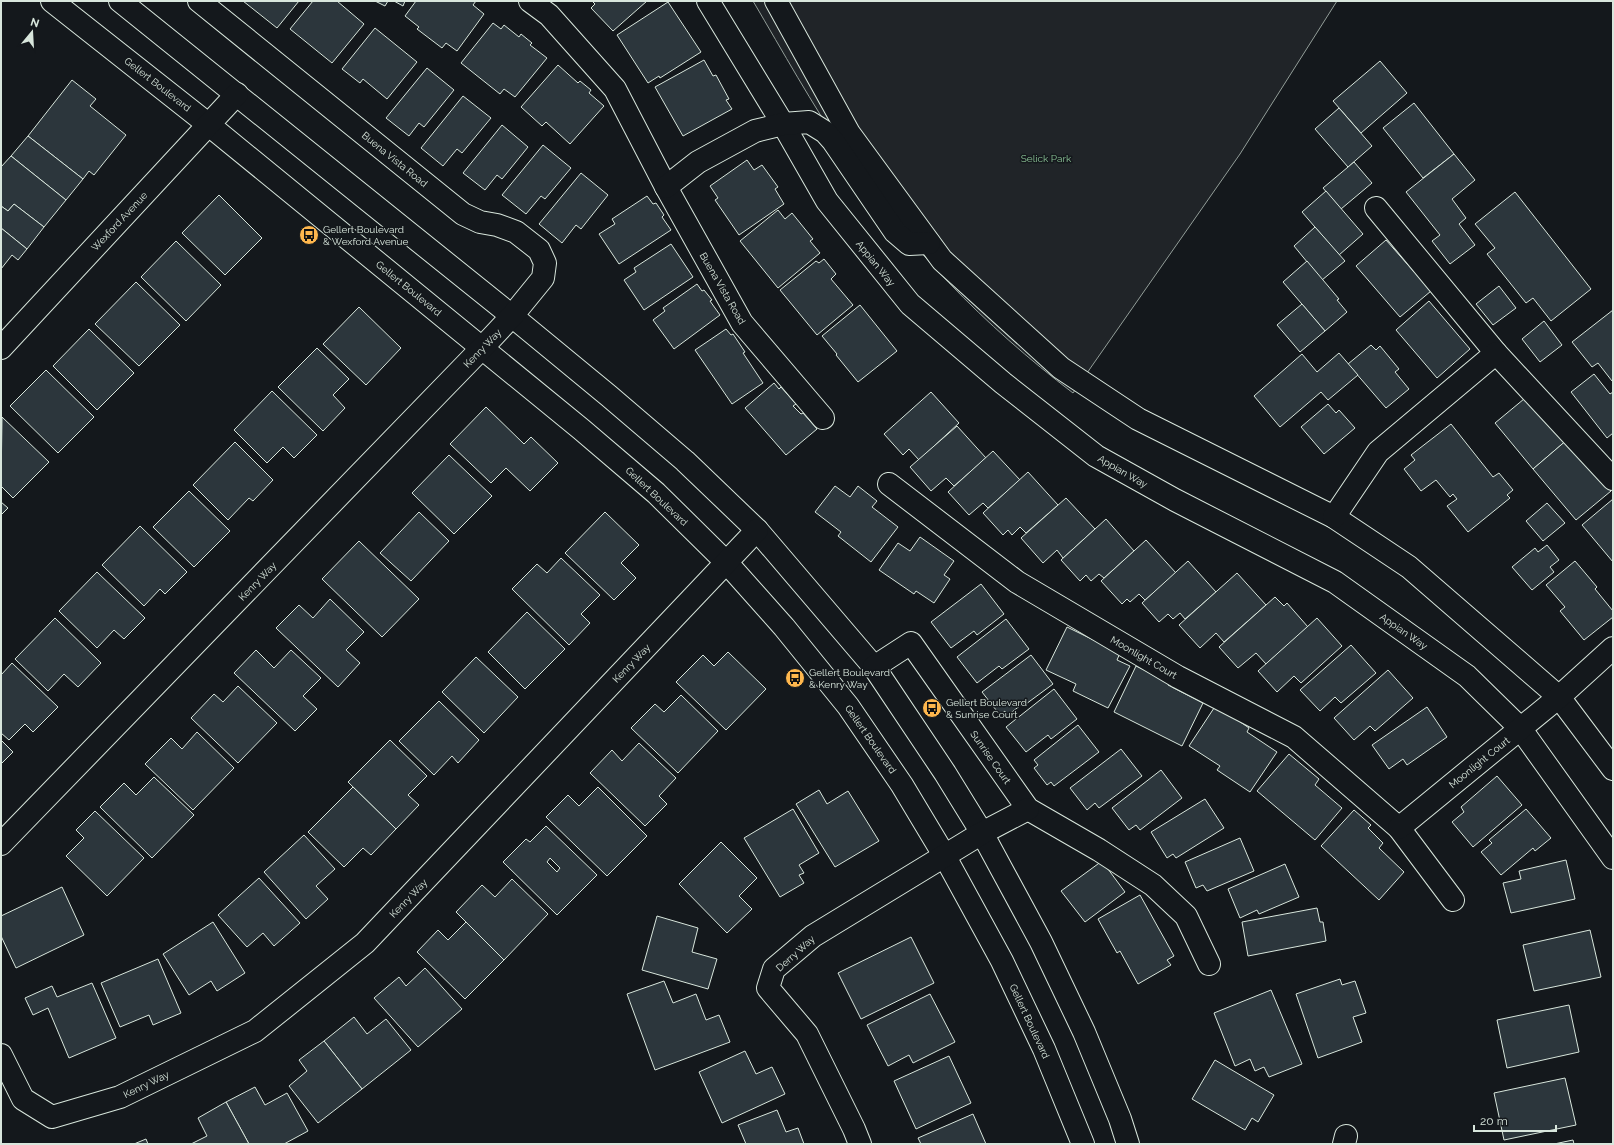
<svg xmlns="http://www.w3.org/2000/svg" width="1614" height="1145" viewBox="0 0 1614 1145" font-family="Raleway,sans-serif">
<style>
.green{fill:#202428;stroke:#939e99}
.building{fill:#2c363c;stroke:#d8e6dc;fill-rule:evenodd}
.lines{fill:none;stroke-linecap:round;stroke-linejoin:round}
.minor-casing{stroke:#d8e6dc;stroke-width:24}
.minor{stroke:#14181c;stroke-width:22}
.labels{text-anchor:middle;stroke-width:3;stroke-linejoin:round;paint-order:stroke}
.street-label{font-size:10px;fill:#d8e6dc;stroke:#14181c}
.park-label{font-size:10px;fill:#8ac095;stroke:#14181c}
.poi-label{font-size:10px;fill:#d8e6dc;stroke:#14181c;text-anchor:start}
</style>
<rect width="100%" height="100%" fill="#14181c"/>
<path class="green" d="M753,1H1337L1240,154L1073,393C985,326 906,246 845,153C812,104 783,52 753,1Z"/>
<g class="building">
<path d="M243,1H299L277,28Z"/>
<path d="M313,1H337L364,24L332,63L290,29Z"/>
<path d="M375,1H388L385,6Z"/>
<path d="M394,1H405L403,6Z"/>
<path d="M416,1H476L473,5L484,14L457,51L446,43L442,48L417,29L419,27L405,16Z"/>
<path d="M592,1H647L613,31L591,8L595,4Z"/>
<path d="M668,2L701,52L660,78L659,76L648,83L617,35Z"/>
<path d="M493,23L501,29L504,25L519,37L521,34L532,43L530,45L547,58L515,97L504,89L500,94L461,63Z"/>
<path d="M375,28L417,62L387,99L363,79L360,83L342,69Z"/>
<path d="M704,60L713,76L716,75L729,99L726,100L732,109L683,136L655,87Z"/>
<path d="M1380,61L1407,93L1361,133L1333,101Z"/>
<path d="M558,65L578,83L580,81L591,90L589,93L604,106L570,144L546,122L542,126L521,107Z"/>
<path d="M427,68L454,90L424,127L419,123L409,136L386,118Z"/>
<path d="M72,80L96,99L90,106L126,135L94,175L89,171L83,179L28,136Z"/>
<path d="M463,96L491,118L462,153L457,149L443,166L421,148Z"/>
<path d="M1414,103L1454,154L1423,178L1383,128Z"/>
<path d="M1339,108L1372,146L1348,167L1315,129Z"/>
<path d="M502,125L528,147L502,179L497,175L485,190L463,173Z"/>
<path d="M28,136L83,179L66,200L11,156Z"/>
<path d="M543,145L571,168L545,199L541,196L526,214L502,195Z"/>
<path d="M1454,154L1475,180L1452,199L1466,218L1459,224L1475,245L1450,264L1432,241L1440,235L1406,192Z"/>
<path d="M11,156L66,200L44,227L14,204L8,211L1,206V167Z"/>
<path d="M747,160L754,170L762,165L778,187L775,189L784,204L739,235L715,200L718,198L710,186Z"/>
<path d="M1354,162L1372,183L1341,209L1323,188Z"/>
<path d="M581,173L608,195L581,229L576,225L562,243L539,224Z"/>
<path d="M1326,191L1363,234L1339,255L1302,212Z"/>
<path d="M1515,192L1591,289L1551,321L1533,298L1526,303L1487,254L1495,248L1475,224Z"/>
<path d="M219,195L262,238L225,275L182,233Z"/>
<path d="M647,196L653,204L656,203L664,215L662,217L671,230L619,264L599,234L615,224L612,219Z"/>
<path d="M14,204L44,227L27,249L1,228V206L8,211Z"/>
<path d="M778,210L785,219L792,213L813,239L810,241L820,253L778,288L740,241Z"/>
<path d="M1315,227L1345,261L1322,280L1294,246Z"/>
<path d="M1,228L27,249L18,260L12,255L1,269Z"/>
<path d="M1386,240L1431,291L1400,317L1356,266Z"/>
<path d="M176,241L221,285L186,321L141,277Z"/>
<path d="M671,244L693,277L644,310L624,280L636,272L634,268Z"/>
<path d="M824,259L836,274L831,279L853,305L817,335L780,290L816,261L819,263Z"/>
<path d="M1307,261L1339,299L1337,300L1347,312L1325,331L1283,282Z"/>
<path d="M136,282L180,325L139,366L95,324Z"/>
<path d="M697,284L702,291L704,290L712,300L710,301L720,315L674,349L653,320L665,311L663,308Z"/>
<path d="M1499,286L1516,308L1493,325L1476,304Z"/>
<path d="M1429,301L1470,349L1437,378L1396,330Z"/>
<path d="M1302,304L1325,331L1300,352L1277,325Z"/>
<path d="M860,305L897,351L858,382L836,355L837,354L822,336Z"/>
<path d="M359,307L401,348L366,385L323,344Z"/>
<path d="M1613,310V380L1612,381L1598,363L1592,367L1572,342Z"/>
<path d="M1544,321L1562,345L1540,362L1522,339Z"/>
<path d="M89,329L134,373L97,410L53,366Z"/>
<path d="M726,329L731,335L733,334L745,352L743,353L763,383L732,404L695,350Z"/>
<path d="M1371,345L1376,350L1380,346L1399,369L1395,372L1409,389L1386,408L1348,364Z"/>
<path d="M317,348L349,379L333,395L345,408L323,431L278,387Z"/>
<path d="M1339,353L1358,375L1328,400L1321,392L1280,427L1254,396L1302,354L1317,372Z"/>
<path d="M46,370L94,417L58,453L10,406Z"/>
<path d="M1594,374L1610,394L1613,392V433L1607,438L1571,392Z"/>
<path d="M774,383L779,389L781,387L796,404L793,406L801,414L803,413L817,429L786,455L745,408Z"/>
<path d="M272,391L317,435L294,458L283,447L267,463L234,430Z"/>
<path d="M931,392L959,423L919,460L909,449L903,455L884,434Z"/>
<path d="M1530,394L1568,439L1533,469L1495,423Z"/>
<path d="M1328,404L1336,413L1339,410L1355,428L1324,454L1301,427Z"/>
<path d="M486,407L524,444L531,437L558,463L530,491L506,468L491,483L450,444Z"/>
<path d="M2,417L49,462L13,498L1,486Z"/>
<path d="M1451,424L1493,477L1499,473L1513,490L1507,495L1510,498L1468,532L1447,506L1457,499L1453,494L1450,497L1436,480L1421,491L1404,469L1415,460L1411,455Z"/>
<path d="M957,426L986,458L954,486L946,478L931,491L910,467Z"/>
<path d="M1568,439L1611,491L1576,520L1533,469Z"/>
<path d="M235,442L273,480L253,501L249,498L228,520L193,485Z"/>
<path d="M993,451L1020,480L988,508L983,503L969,515L948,492Z"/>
<path d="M449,455L492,496L454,534L412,493Z"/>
<path d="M1028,472L1058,505L1026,533L1020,527L1012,535L1008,530L1003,535L983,513Z"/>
<path d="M835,486L850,497L858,486L877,501L872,507L898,527L871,562L838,536L841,532L815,512Z"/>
<path d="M189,491L230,531L194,567L153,527Z"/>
<path d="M1066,498L1095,529L1063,558L1057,550L1043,563L1021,538Z"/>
<path d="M1613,499V562L1582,525Z"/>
<path d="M1,502L8,508L1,515Z"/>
<path d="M1547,503L1565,523L1543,541L1526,521Z"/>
<path d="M419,512L449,541L411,581L380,553Z"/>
<path d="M605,512L639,545L621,563L636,578L614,600L565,553Z"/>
<path d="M1106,519L1134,551L1104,578L1099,574L1091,581L1086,575L1080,581L1061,560Z"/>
<path d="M140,526L187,572L165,594L160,589L144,606L102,565Z"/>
<path d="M920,537L954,561L944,575L950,579L934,603L916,591L914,594L879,570L898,543L910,551Z"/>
<path d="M1146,540L1176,573L1145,600L1139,594L1130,602L1127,599L1122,604L1101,581Z"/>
<path d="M359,541L419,599L382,637L322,579Z"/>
<path d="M1547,545L1559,560L1550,567L1554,572L1532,590L1512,567L1535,548L1538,552Z"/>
<path d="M561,558L600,595L581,614L590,623L569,645L512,589L537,564L547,573Z"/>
<path d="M1188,561L1216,592L1185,619L1180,613L1173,619L1168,614L1159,622L1142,603Z"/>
<path d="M1575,561L1597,587L1595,589L1613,611V617L1584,640L1560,611L1565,607L1546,585Z"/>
<path d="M97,572L145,618L124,639L114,630L97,648L59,611Z"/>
<path d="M1237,573L1266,605L1224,642L1216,633L1200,648L1179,625Z"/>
<path d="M981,584L1004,614L977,635L974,631L951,648L931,622Z"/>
<path d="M1275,597L1284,606L1287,603L1308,627L1266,664L1256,653L1238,668L1219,647Z"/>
<path d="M330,599L364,632L346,650L360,663L338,687L276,628L299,605L313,618Z"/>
<path d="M527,612L565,649L525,689L488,652Z"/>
<path d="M55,618L101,663L78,687L64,674L48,691L15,659Z"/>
<path d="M1317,618L1342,646L1301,683L1294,676L1277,692L1258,671Z"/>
<path d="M1006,619L1029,649L1002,669L999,666L977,683L957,657Z"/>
<path d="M1067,627L1120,653L1117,660L1130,666L1108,708L1073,691L1076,684L1046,670Z"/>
<path d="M1351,645L1376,673L1341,703L1335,697L1320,711L1300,690Z"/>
<path d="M256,650L274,668L291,650L321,678L303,696L317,709L295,731L234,673Z"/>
<path d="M728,652L766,689L726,730L676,682L703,655L714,666Z"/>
<path d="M1031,655L1053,684L1026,704L1025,702L1008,715L1005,711L1000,715L982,692Z"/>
<path d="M476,657L518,697L484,733L442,692Z"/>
<path d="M12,663L58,707L33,732L25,724L9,740L1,733V675Z"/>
<path d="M1136,666L1169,682L1168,685L1203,703L1182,746L1114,712Z"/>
<path d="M1388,670L1413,698L1375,731L1370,726L1354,740L1334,718Z"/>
<path d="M238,686L277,723L238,763L191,718L214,694L223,702Z"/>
<path d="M1054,689L1077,719L1051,739L1048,735L1026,752L1006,727Z"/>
<path d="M681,695L718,731L678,773L631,728L655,704L664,712Z"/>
<path d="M439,701L479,740L458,763L452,756L434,775L399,741Z"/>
<path d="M1216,705L1249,728L1247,732L1277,752L1250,792L1217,770L1220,766L1189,746Z"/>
<path d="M1427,707L1447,737L1407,765L1403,759L1389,769L1372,745Z"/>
<path d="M1078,725L1099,752L1054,786L1051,782L1047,785L1034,768L1038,765L1034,760Z"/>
<path d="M197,732L234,768L193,810L145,764L171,738L182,749Z"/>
<path d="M1,740L13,752L1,764Z"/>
<path d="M390,740L427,776L408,795L419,805L396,829L348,782Z"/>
<path d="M639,743L676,778L659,796L667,804L645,826L590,773L612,750L622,761Z"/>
<path d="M1121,749L1142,776L1099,808L1095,803L1087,810L1070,788Z"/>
<path d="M1289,754L1319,779L1315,785L1342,808L1315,840L1257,791Z"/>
<path d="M1161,770L1182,798L1140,830L1136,825L1129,830L1112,808Z"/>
<path d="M1497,776L1522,805L1473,847L1452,822L1464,812L1461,807Z"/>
<path d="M154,777L194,815L152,858L100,807L124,783L136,795Z"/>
<path d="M353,787L396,829L371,855L363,848L344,867L308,832Z"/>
<path d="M598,787L647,836L607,876L546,817L568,795L579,806Z"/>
<path d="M819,790L827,804L848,791L879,841L835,867L796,804Z"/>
<path d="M1205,799L1224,828L1176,858L1173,854L1167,858L1151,832Z"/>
<path d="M793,809L819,853L799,865L804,873L799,875L804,883L780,897L744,838Z"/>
<path d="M1526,809L1551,838L1535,851L1533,848L1501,875L1481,852L1492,843L1489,840Z"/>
<path d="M1354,810L1371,825L1368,828L1383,843L1379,848L1404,872L1379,900L1321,846Z"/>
<path d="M95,811L144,858L107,896L66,856L84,838L76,830Z"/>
<path d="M546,826L597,875L557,915L503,862L526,839L530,842ZM550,858L560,868L557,872L547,862Z"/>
<path d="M304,835L335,869L316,886L328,899L306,919L264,872Z"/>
<path d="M1240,838L1254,871L1207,891L1203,885L1196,888L1185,862Z"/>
<path d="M721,842L757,878L739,896L752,909L727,933L679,884Z"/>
<path d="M1566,860L1575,899L1511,913L1503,883L1521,879L1519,871Z"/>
<path d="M1102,861L1125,892L1085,922L1061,891Z"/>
<path d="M1285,864L1299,897L1259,914L1257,910L1240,918L1228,889Z"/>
<path d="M259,878L300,923L274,946L263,933L247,947L218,915Z"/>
<path d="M512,879L548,914L504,960L456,912L482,885L495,897Z"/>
<path d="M62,887L84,935L16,968L1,936V916Z"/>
<path d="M1140,895L1174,956L1167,960L1171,965L1138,984L1120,951L1117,953L1098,919Z"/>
<path d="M1317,908L1320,922H1323L1326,941L1248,956L1242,922Z"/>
<path d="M657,916L698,928L692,952L717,959L708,989L642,970Z"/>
<path d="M213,922L245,973L217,991L211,981L189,995L163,954Z"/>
<path d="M466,922L504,960L465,999L417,952L438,930L448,940Z"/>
<path d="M1590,930L1601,977L1534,991L1523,945Z"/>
<path d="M911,937L934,983L861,1019L838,973Z"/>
<path d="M158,959L181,1013L153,1025L149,1015L120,1027L101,983Z"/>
<path d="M425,968L462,1009L418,1047L374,998L399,977L406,986Z"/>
<path d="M1340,979L1342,985L1355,981L1366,1013L1353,1017L1362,1042L1318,1058L1296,994Z"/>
<path d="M664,981L673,1003L696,994L706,1020L719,1015L730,1042L655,1070L627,994Z"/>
<path d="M92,983L116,1038L69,1058L48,1008L33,1015L25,998L52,986L57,997Z"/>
<path d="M1271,990L1302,1064L1269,1077L1264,1067L1255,1071L1250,1059L1235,1066L1214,1013Z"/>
<path d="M930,994L955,1042L913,1063L909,1055L888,1066L867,1025Z"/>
<path d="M1569,1005L1579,1052L1507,1068L1497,1020Z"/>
<path d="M354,1017L367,1034L386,1019L411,1050L362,1089L324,1041Z"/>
<path d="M324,1041L362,1089L318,1123L289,1086L307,1071L299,1060Z"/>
<path d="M745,1051L756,1074L772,1067L785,1094L722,1123L699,1072Z"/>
<path d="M949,1056L971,1103L916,1129L894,1081Z"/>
<path d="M1215,1060L1274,1095L1258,1122L1252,1118L1245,1130L1192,1099Z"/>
<path d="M1565,1078L1576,1125L1504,1140L1494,1093Z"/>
<path d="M255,1087L265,1105L287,1093L308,1131L284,1144H249L226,1102Z"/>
<path d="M226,1102L249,1144H191L207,1136L198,1118Z"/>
<path d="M777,1110L786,1132L798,1128L804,1144H746L738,1125Z"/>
<path d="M973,1114L986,1144H921L918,1138Z"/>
<path d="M146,1139L148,1144H134Z"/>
<path d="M1573,1140L1574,1144H1554Z"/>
</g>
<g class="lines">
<g class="minor-casing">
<g id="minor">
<path d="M52,1L209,125L581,429L656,493L727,563L784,627L848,706L902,785L944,855L1002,961L1044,1049L1083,1144"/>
<path d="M120,1L512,316L609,396L685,461L757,530L874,667L945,773L982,833L1041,942L1084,1032L1120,1119L1128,1144"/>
<path d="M530,1L549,15L615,89L666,187L742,323L823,418"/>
<path d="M708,1L783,124L827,201L910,304L1003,383L1096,456L1175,500L1335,582L1467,676L1520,728L1613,858"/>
<path d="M776,1L849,133L942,260L1061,368L1138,419L1334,517L1409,567L1559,697L1613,769"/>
<path d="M666,187L698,162L755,131L783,124L809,122L825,132L833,141L895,232L909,244L929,243"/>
<path d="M1376,208L1496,353L1613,479"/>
<path d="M1,348L237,94"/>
<path d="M889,484L1017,582L1178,677L1294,737L1399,828L1453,900"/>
<path d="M1334,517L1378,452L1496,353"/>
<path d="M874,667L911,643L1028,809L1099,850L1153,885L1186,916L1209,964"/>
<path d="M1399,828L1559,697L1613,648"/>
<path d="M1,844L482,348L512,316L543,278L545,263L539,250L516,232L497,225L480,222L463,214L199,1"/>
<path d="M1,1055L23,1099L52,1117L120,1097L255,1031L365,943L757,530"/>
<path d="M860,1144L854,1129L807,1034L768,988L774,969L813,936L982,833L1028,809"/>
<path d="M1344,1144L1346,1136"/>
</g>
</g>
<use href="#minor" class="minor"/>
</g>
<defs>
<g id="bus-disc" transform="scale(1)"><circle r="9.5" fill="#ffb74d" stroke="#14181c"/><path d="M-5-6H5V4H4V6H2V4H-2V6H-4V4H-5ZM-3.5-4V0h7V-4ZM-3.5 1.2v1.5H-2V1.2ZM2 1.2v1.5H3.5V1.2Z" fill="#111"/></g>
</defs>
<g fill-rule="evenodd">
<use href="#bus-disc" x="309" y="235"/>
<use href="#bus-disc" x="795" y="678"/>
<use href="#bus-disc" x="932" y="708"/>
</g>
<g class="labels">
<g class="street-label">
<text transform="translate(158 84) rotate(38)" y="4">Gellert Boulevard</text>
<text transform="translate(395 159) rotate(39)" y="4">Buena Vista Road</text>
<text transform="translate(119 221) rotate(-47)" y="4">Wexford Avenue</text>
<text transform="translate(876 263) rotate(51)" y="4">Appian Way</text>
<text transform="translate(409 288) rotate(39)" y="4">Gellert Boulevard</text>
<text transform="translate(723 288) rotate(60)" y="4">Buena Vista Road</text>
<text transform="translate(482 348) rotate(-46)" y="4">Kenry Way</text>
<text transform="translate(1123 471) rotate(30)" y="4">Appian Way</text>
<text transform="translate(657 496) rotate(43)" y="4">Gellert Boulevard</text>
<text transform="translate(257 581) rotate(-46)" y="4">Kenry Way</text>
<text transform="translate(1404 631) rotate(35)" y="4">Appian Way</text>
<text transform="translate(1144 657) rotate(30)" y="4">Moonlight Court</text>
<text transform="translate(631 663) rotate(-46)" y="4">Kenry Way</text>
<text transform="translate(871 739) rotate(55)" y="4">Gellert Boulevard</text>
<text transform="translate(991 757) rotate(55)" y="4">Sunrise Court</text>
<text transform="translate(1479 762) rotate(-39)" y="4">Moonlight Court</text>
<text transform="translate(408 898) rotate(-46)" y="4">Kenry Way</text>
<text transform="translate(795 953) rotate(-42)" y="4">Derry Way</text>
<text transform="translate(1030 1021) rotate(65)" y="4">Gellert Boulevard</text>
<text transform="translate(146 1084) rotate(-26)" y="4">Kenry Way</text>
</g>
<g class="park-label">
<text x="1046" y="162">Selick Park</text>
</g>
<g class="poi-label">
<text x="323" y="233">Gellert Boulevard<tspan x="323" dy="12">&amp; Wexford Avenue</tspan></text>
<text x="809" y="676">Gellert Boulevard<tspan x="809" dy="12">&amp; Kenry Way</tspan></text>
<text x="946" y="706">Gellert Boulevard<tspan x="946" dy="12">&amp; Sunrise Court</tspan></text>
</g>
</g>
<rect width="1614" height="1145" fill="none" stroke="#d8e6dc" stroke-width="4"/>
<g transform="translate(32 32) rotate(18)" stroke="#14181c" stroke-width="3" paint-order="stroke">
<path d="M0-3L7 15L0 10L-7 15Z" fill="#d8e6dc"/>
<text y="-6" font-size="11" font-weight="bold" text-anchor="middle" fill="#d8e6dc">N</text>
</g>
<path d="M1474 1125v6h82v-6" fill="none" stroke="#d8e6dc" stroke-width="2"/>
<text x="1480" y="1125" font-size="12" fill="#d8e6dc" stroke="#14181c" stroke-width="3" paint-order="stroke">20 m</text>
</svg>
